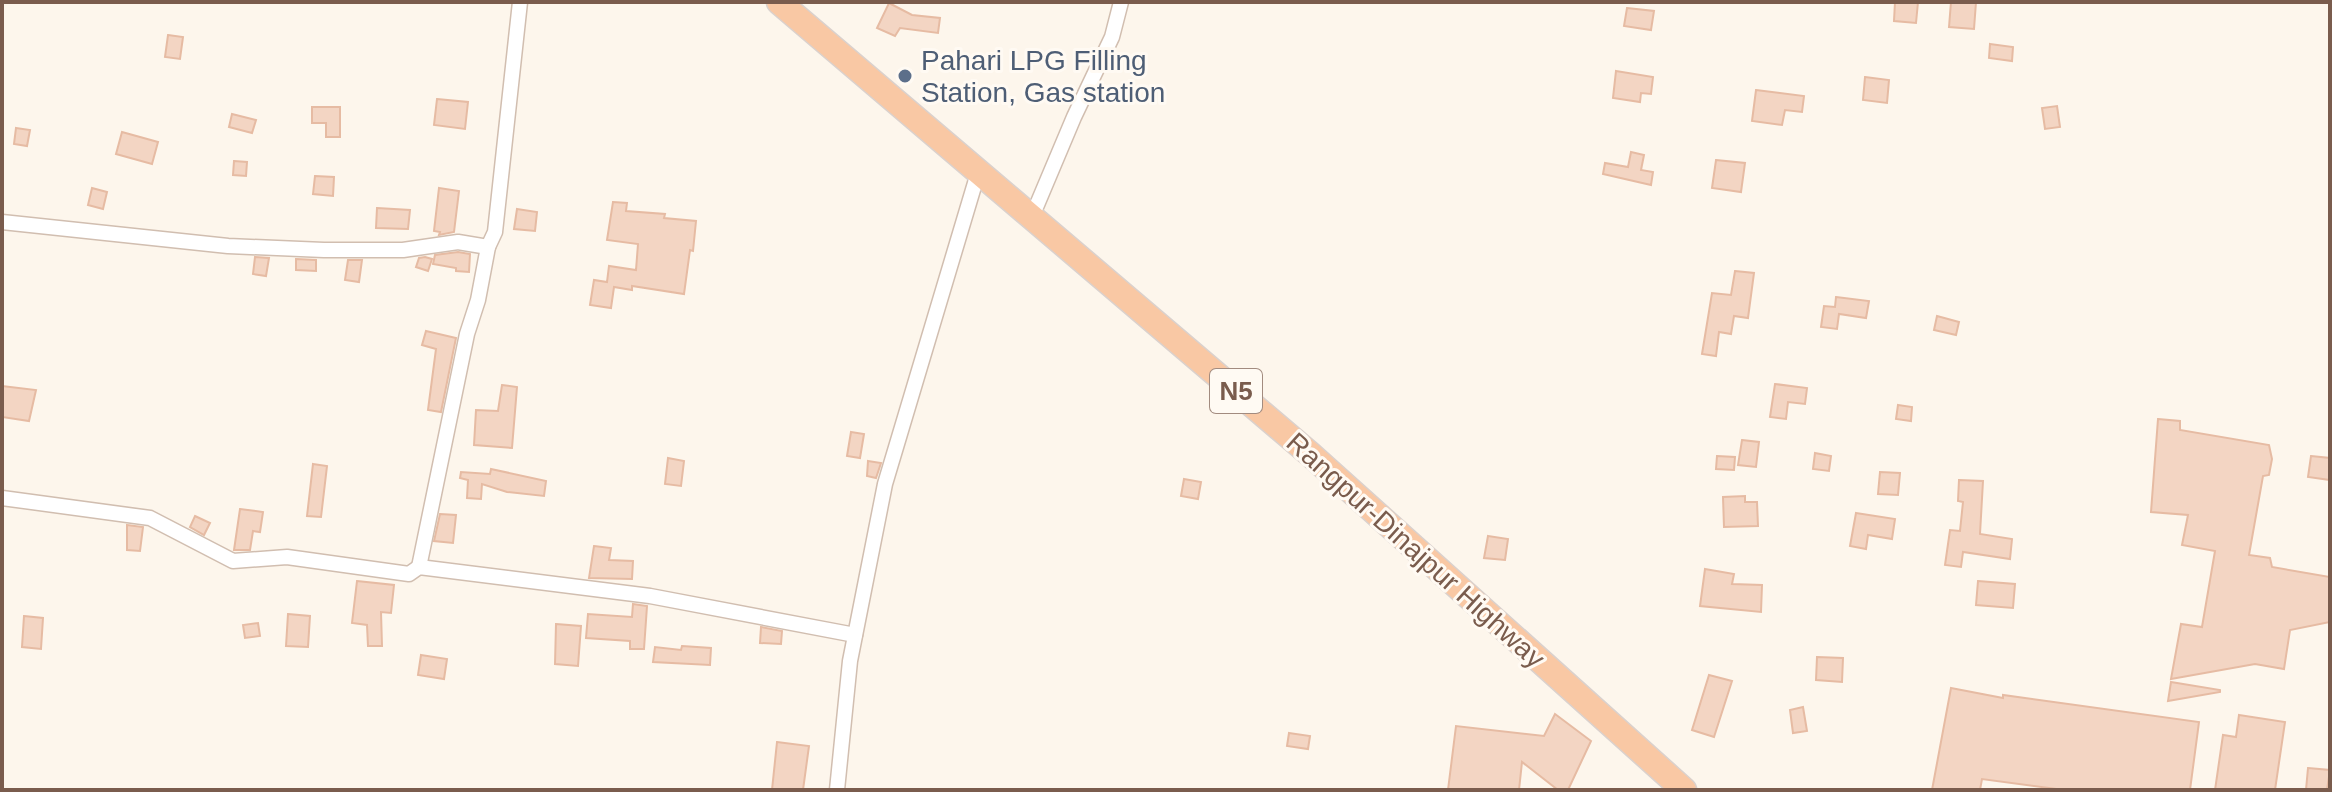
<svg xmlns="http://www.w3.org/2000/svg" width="2332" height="792" viewBox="0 0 2332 792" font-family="Arial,sans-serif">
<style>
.building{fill:#f3d5c3;stroke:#e6bba3;stroke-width:2}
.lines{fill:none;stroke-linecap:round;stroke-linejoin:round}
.minor-casing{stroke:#d1beb0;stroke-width:17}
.trunk-casing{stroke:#dad1cd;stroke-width:27}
.minor{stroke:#fff;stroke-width:14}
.trunk{stroke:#f9c8a4;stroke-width:24}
.service-dot{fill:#5c6f8a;stroke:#fffaf3;stroke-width:3}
.labels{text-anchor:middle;stroke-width:6;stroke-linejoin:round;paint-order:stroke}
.shield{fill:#fffaf3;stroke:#a28b7f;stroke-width:2}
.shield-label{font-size:26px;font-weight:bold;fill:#7a5c4d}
.service-label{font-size:28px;fill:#4e5e75;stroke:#fffaf3;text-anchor:start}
.street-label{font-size:28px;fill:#7a5c4d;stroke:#fffaf3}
</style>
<rect width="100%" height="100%" fill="#fdf6ec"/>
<g class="building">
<path d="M1895,2H1918L1916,23L1894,21Z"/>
<path d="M1951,2H1976L1974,29L1949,27Z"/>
<path d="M889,3L912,15L940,18L938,33L900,28L895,36L877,28Z"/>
<path d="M1627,8L1654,11L1651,30L1624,26Z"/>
<path d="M168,35L183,37L180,59L165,57Z"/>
<path d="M1990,44L2013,47L2012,61L1989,58Z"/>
<path d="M1616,71L1653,77L1651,94L1641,93L1640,102L1613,98Z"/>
<path d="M1865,77L1889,80L1887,103L1863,100Z"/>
<path d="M1756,90L1804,96L1802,112L1785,110L1782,125L1752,121Z"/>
<path d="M437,99L468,102L465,129L434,125Z"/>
<path d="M2057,106L2060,127L2045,129L2042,108Z"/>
<path d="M312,107H340V137H326V123H312Z"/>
<path d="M232,114L256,120L252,133L229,127Z"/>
<path d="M16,128L30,130L27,146L14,144Z"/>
<path d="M122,132L158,142L152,164L116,154Z"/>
<path d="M1631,152L1644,155L1641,170L1653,172L1651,185L1603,174L1605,163L1628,167Z"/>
<path d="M1716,160L1745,163L1741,192L1712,188Z"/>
<path d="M234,161L247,162L246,176L233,175Z"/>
<path d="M315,176L334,177L333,196L313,194Z"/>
<path d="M92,188L107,192L103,209L88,205Z"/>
<path d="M439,188L459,191L454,232L439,235L440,232L434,231Z"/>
<path d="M613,202L627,203L626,211L665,214L664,218L696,221L693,251L690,250L684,294L632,286V290L614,287L611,308L590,305L594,280L607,282L609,266L636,270L638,244L607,240Z"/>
<path d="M377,208L410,210L408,229L376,228Z"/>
<path d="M517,209L537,212L535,231L514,229Z"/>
<path d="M458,252L470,254L469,272L456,271V268L433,264L435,255Z"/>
<path d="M255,257L269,258L266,276L253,274Z"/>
<path d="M425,257L432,259L428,271L416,267L419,258Z"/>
<path d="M296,259L316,260V271L296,270Z"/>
<path d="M348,260H362L359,282L345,280Z"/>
<path d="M1735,271L1754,273L1748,318L1734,316L1731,334L1719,332L1716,356L1702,354L1712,293L1731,295Z"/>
<path d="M1836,297L1869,301L1866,318L1839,314L1837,329L1821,327L1824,306L1835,307Z"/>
<path d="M1937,316L1959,322L1956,335L1934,330Z"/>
<path d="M426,331L456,338L441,412L428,410L436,349L422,345Z"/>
<path d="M1775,384L1807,388L1805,404L1788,402L1786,419L1770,417Z"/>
<path d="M502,385L517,387L512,448L474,445L476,410L498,411Z"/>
<path d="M2,386L36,390L29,421L2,417Z"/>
<path d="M1898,405L1912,407L1911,421L1896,419Z"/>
<path d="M2158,419L2180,421V430L2269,445L2272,459L2269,475L2263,476L2249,555L2270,558L2272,567L2330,577V622L2290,630L2284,669L2255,664L2171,679L2181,624L2202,627L2215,551L2182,545L2188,515L2151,512Z"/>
<path d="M851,432L864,434L860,458L847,456Z"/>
<path d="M1742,440L1759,442L1756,467L1738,465Z"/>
<path d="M1815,453L1831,456L1829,471L1813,469Z"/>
<path d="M1717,456L1735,457L1734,470L1716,469Z"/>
<path d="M2311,456L2330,458V480L2308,477Z"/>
<path d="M668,458L684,461L681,486L665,484Z"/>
<path d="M868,461L881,463L876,478L867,476Z"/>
<path d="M313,464L327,466L321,517L307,516Z"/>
<path d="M491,469L546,481L544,496L507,492L482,484L481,499L467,498L468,480L460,478L461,472L490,474Z"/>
<path d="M1880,472L1900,473L1898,495L1878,494Z"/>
<path d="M1184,479L1201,482L1198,499L1181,496Z"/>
<path d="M1959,480L1983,481L1980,534L2012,539L2010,559L1963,552L1961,567L1945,565L1950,530L1960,531L1963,502L1958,501Z"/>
<path d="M1745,496V502H1757L1758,526L1724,527L1723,497Z"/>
<path d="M240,509L263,512L260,532L253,531L250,550H234Z"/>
<path d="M1856,513L1895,519L1892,539L1868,535L1866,549L1850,546Z"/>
<path d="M440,514L456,515L453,543L434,541Z"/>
<path d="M195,516L210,523L204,535L190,527Z"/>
<path d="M127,525L143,527L140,551L127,550Z"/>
<path d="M1488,536L1508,539L1505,560L1484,558Z"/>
<path d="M594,546L611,548L609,560L633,561L632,579L589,578Z"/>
<path d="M1705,569L1734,574L1732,584L1762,585L1761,612L1700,606Z"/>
<path d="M357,581L394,585L391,613L381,612L382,646H368L367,625L352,623Z"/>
<path d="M1978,581L2015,584L2013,608L1976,605Z"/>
<path d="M633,604L647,606L644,649H630V641L586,638L588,614L632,617Z"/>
<path d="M288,614L310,616L308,647L286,646Z"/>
<path d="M24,616L43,618L41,649L22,647Z"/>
<path d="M258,623L260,636L245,638L243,625Z"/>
<path d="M556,624L581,626L578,666L555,664Z"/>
<path d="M761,627L782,631L781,644L760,643Z"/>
<path d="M682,646L711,648L710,665L653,662L655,647L681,650Z"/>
<path d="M421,655L447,659L444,679L418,675Z"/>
<path d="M1817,657L1843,658L1842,682L1816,680Z"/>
<path d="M1709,675L1732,681L1714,737L1692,730Z"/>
<path d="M2171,682L2220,690V692L2168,701Z"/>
<path d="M1951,688L2003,698V695L2199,722L2190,790H2064L1982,779L1980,790H1932Z"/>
<path d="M1803,707L1807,731L1793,733L1790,710Z"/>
<path d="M1555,714L1591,741L1568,790H1558L1522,762L1519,790H1448L1456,726L1544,736Z"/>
<path d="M2239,715L2285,722L2275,790H2215L2223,735L2236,737Z"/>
<path d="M1289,733L1310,736L1308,749L1287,746Z"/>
<path d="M777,742L809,746L803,790H772Z"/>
<path d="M2308,768L2330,770L2327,790H2306Z"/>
</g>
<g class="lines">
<g class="minor-casing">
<g id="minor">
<path d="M1031,219L1074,117L1112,37L1121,2"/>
<path d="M2,222L228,246L324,250H403L458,242L488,247L495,232L520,2"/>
<path d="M2,498L150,518L233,561L287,557L409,574L419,567L650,596L855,635"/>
<path d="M419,567L467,334L478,300L488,247"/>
<path d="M837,790L850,661L885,484L978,173"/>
</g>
</g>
<g class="trunk-casing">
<path id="trunk" d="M779,2L1310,454L1684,790"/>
</g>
<use href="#minor" class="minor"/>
<use href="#trunk" class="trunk"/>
</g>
<circle class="service-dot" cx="905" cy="76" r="8"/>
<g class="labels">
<rect class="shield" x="1210" y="369" width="52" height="44" rx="6"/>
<g class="shield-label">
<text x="1236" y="400">N5</text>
</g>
<g class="service-label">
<text x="921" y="70">Pahari LPG Filling<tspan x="921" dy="32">Station, Gas station</tspan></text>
</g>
<g class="street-label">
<text transform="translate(1416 550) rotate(42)" y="10">Rangpur-Dinajpur Highway</text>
</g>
</g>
<rect width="2332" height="792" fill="none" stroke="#7a5c4d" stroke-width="8"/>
</svg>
